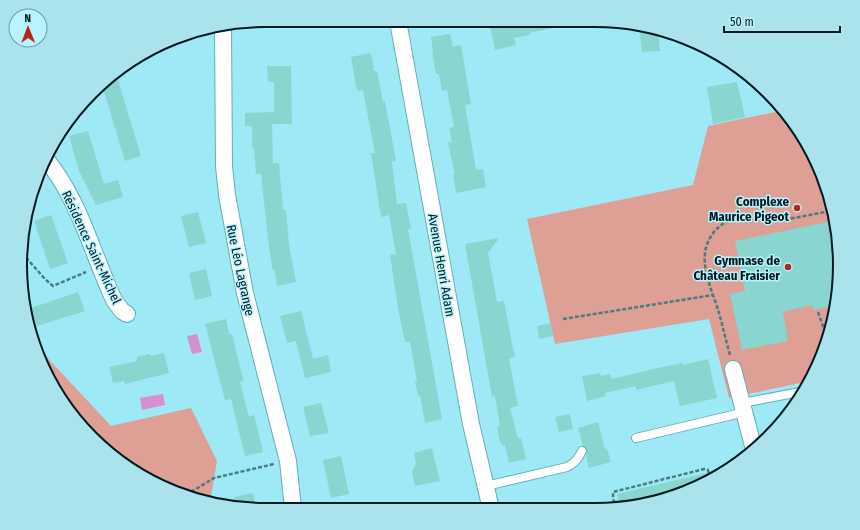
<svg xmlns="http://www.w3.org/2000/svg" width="860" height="530" viewBox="0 0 860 530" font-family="'Fira Sans Condensed',sans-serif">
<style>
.green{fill:#de9f95}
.water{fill:#d490d0}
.building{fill:#89d5cf}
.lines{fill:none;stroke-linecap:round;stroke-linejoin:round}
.service-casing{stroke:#63aeba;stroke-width:10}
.minor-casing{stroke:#63aeba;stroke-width:18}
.path{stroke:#4a7b83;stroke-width:2.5;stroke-dasharray:4 2;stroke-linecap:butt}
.service{stroke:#fff;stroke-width:8}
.minor{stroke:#fff;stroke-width:16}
.poi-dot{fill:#b4251d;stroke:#b9f4fe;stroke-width:1.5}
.labels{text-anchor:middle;stroke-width:3;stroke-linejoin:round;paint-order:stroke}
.poi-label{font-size:13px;font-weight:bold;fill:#001b1f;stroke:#b9f4fe;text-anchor:end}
.street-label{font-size:13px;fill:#001b1f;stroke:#b9f4fe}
.rim{fill:none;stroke:#001b1f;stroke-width:2}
</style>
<rect width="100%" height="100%" fill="#9ee9f6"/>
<g class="green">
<path d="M780,111L807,142L838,233L832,328L805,382L729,398L709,319L555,344L527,219L693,185L708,126Z"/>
<path d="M32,335L42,352L111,426L191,408L217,461L210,502L171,491L116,460L70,414L33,344Z"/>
</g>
<g class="water">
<path d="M197,334L202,352L192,354L187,336Z"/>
<path d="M163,394L165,405L142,410L140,398Z"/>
</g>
<g class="building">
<path d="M489,21L555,22L556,27L530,33V35L514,38L516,45L495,50Z"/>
<path d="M639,25L658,31L660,51L642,52Z"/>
<path d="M450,34L453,47L461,45L471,104L465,105L476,170L483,169L486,187L456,193L453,175H455L448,142H452L449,128L454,127L447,90L442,91L439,74H436L432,51H433L431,37Z"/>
<path d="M371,53L374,71H377L383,102L385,101L396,161L392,162L397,204L406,203L411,229H408L442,419L425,423L420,395L418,396L415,381H417L410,342H405L398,308L390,255L396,254L389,215L381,217L371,153H375L363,90L357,91L351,57Z"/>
<path d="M267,66H291L292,124H272L273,163H279L283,210H286L289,245L296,282L277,286L275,270L273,271L269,248L261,174H256L254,147H252V126H245V113L274,112V82H268Z"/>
<path d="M118,80L141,156L125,161L102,85Z"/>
<path d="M737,82L745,117L713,124L707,87Z"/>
<path d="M88,131L104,184L118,180L123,197L96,205L79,171L69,136Z"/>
<path d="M198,212L206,243L189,247L181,216Z"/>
<path d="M51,215L68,263L50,269L34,221Z"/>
<path d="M828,222L832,242L837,241L833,306L813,310L812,305L783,312L788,341L742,350L730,294L745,291L735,241Z"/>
<path d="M499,238L488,253L497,302L504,301L512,344L515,356L509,359L518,406L510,408L518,439L521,438L526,459L509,463L505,445L502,446V443H500L497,427L500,426L495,396L492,397L465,244Z"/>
<path d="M206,269L212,296L195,300L189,273Z"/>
<path d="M78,292L85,311L37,326L31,308Z"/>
<path d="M301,311L313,359L328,355L331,372L305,378L296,341L287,343L280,316Z"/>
<path d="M226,319L229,334H232L242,375L244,381L240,382L249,417L254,415L263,452L245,456L231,399L225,400L205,324Z"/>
<path d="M550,323L553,336L539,339L537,326Z"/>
<path d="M164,353L169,373L125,384L124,381L113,383L109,367L137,361V357L150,354L151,356Z"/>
<path d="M708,359L717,398L680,406L674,381L636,390V386L605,393L606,396L587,401L582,376L600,373L601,376L610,374L612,379L658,368L683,363V365Z"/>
<path d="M321,403L329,433L310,436L303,407Z"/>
<path d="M570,414L573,429L559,432L555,417Z"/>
<path d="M598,422L605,449H607L611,462L589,468L586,456L587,450L586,448L583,446L578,428Z"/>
<path d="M432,448L440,481L415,486L412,472L416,463L414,453Z"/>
<path d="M341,456L349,494L331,498L323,460Z"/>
<path d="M711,472L714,479L659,502L621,508L617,494Z"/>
<path d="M253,493L256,508H236L234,497Z"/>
</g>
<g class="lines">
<g class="service-casing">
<g id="service">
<path d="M742,403L800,392"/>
<path d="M636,438L745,412"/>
<path d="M486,486L567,467C575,463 578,459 582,451"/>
</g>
</g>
<g class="minor-casing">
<g id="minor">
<path d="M398,21L471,424L491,509"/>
<path d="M223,27L224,166L227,195L245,293L288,461L293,508"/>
<path d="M46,159C80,201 92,253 114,300L122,311L127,314"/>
<path d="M733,369L753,446"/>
</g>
</g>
<g class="path">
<path d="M22,253L45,279L53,286L86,272"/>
<path d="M818,312L824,329L829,333"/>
<path d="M563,319L713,295"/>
<path d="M730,355C726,341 723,327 719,313C712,289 695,258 712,235C717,227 724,222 734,219C745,216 755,221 767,221C788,220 809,215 830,211"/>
<path d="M66,405L71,408L85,428"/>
<path d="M186,495L214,478L274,464"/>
<path d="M615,509L613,496V492L704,469L708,470L710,480"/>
</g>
<use href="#service" class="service"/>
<use href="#minor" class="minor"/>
</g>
<g class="poi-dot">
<circle cx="797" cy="208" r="4"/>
<circle cx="788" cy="267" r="4"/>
</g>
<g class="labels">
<g class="poi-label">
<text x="789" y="206">Complexe<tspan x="789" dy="15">Maurice Pigeot</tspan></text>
<text x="780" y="265">Gymnase de<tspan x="780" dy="15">Château Fraisier</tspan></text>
</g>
<g class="street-label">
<text transform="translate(92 247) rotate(65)" y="5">Résidence Saint-Michel</text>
<text transform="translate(442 265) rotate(80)" y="5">Avenue Henri Adam</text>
<text transform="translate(241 270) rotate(78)" y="5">Rue Léo Lagrange</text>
</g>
</g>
<path d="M0 0H860V530H0ZM265 27H595A238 238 0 0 1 833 265V265A238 238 0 0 1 595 503H265A238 238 0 0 1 27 265V265A238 238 0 0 1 265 27Z" fill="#aae3ec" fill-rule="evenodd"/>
<path class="rim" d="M265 27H595A238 238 0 0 1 833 265V265A238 238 0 0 1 595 503H265A238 238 0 0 1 27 265V265A238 238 0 0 1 265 27Z"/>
<g transform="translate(28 28) rotate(359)"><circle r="19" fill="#b9f4fe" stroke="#6f9da5"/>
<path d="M0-3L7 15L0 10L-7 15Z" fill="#b4251d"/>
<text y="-6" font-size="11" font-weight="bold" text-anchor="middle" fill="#001b1f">N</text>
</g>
<path d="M724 26v6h116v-6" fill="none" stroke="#001b1f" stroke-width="2"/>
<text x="730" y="26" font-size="12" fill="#001b1f" stroke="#b9f4fe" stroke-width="3" paint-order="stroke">50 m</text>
</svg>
